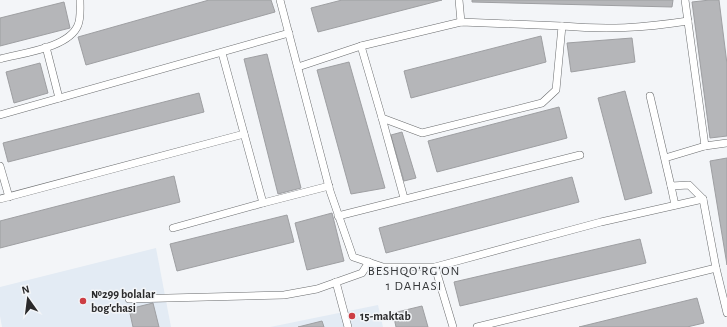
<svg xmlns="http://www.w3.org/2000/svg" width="727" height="327" viewBox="0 0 727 327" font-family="'Alegreya Sans',sans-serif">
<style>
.built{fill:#e3ebf4}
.building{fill:#b5b6b9;stroke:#9e9fa2}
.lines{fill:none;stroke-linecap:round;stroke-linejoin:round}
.lane-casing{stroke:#6a6c6e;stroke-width:8}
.lane{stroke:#fff;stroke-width:7}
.poi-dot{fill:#cc3d44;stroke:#f3f5f8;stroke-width:1.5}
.labels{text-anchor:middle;stroke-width:3;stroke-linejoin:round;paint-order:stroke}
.poi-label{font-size:12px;font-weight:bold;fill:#2a2a2b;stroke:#f3f5f8;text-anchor:start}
.neighbourhood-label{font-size:13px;letter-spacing:1px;fill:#343638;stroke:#f3f5f8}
</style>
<rect width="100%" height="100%" fill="#f3f5f8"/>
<g class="built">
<path d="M156,248L171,327H2L0,316V287Z"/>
<path d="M378,305L383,327H270Z"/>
</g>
<g class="building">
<path d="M209,0H271L275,12L86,65L78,37Z"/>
<path d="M342,0H442L318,32L311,8Z"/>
<path d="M472,0H673L672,7L472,2Z"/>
<path d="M710,0H719L727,64V136L710,138L692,2Z"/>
<path d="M64,2L70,28L0,46V18Z"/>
<path d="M541,36L546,62L411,98L404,71Z"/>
<path d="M632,38L635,62L571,72L567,43Z"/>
<path d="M267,54L301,188L278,194L244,59Z"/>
<path d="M349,62L385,188L351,194L317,70Z"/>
<path d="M40,63L48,93L14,103L6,72Z"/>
<path d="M625,91L652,193L625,200L598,98Z"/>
<path d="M199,93L204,112L8,162L3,143Z"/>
<path d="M559,107L567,138L437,172L428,141Z"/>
<path d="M402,132L416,178L404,181L391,135Z"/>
<path d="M727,158V265L710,161Z"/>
<path d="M174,176L180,202L0,248V221Z"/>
<path d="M572,177L579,202L386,253L379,228Z"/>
<path d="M332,213L344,261L307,270L295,223Z"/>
<path d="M287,215L294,242L177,271L170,244Z"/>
<path d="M640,239L646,263L460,306L454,282Z"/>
<path d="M697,298L704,323L687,327H579Z"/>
<path d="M153,303L159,327H133L129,309Z"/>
<path d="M422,306L428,327H396L393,313Z"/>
<path d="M322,321L324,327H298Z"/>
</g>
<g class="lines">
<g class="lane-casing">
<g id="lane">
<path d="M280,0L330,191L353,257L383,267H435L601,222L703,199"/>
<path d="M459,0L461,22"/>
<path d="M685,0L705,146"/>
<path d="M461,22L562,26L556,90L542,103L422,133L382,118L361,46Z"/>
<path d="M562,26C608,30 642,28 688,21"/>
<path d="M46,47L59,98"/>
<path d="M222,53L263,203L329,186"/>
<path d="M0,59C22,53 69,48 78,25C81,18 80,8 80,0"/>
<path d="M298,67L361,46"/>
<path d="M0,115L289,33"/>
<path d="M382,118L404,198"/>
<path d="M665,158L705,146L727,143"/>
<path d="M0,166L9,197"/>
<path d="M671,186L675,205"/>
<path d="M0,199L244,134"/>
<path d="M338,216L580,155"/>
<path d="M173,228L263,203"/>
<path d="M435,267L453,327"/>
<path d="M716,268L727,313"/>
<path d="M336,282L348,327"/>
<path d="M129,299L284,295L317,289L362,273L369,262"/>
<path d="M477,327L716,268L703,199L689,185L671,186L650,96"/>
</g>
</g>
<use href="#lane" class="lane"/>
</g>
<g class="poi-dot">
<circle cx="83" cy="301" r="4"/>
<circle cx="352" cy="316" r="4"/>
</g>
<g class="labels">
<g class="poi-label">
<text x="91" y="298">№299 bolalar<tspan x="91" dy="14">bog'chasi</tspan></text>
<text x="360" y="320">15-maktab</text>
</g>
<g class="neighbourhood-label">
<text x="414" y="275">BESHQO'RG'ON<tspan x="414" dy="15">1 DAHASI</tspan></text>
</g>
</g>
<g transform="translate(28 299) rotate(346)" stroke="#f3f5f8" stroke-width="3" paint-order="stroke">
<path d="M0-3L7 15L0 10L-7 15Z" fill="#2a2a2b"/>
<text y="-6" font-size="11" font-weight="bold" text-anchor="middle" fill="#2a2a2b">N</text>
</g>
</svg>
